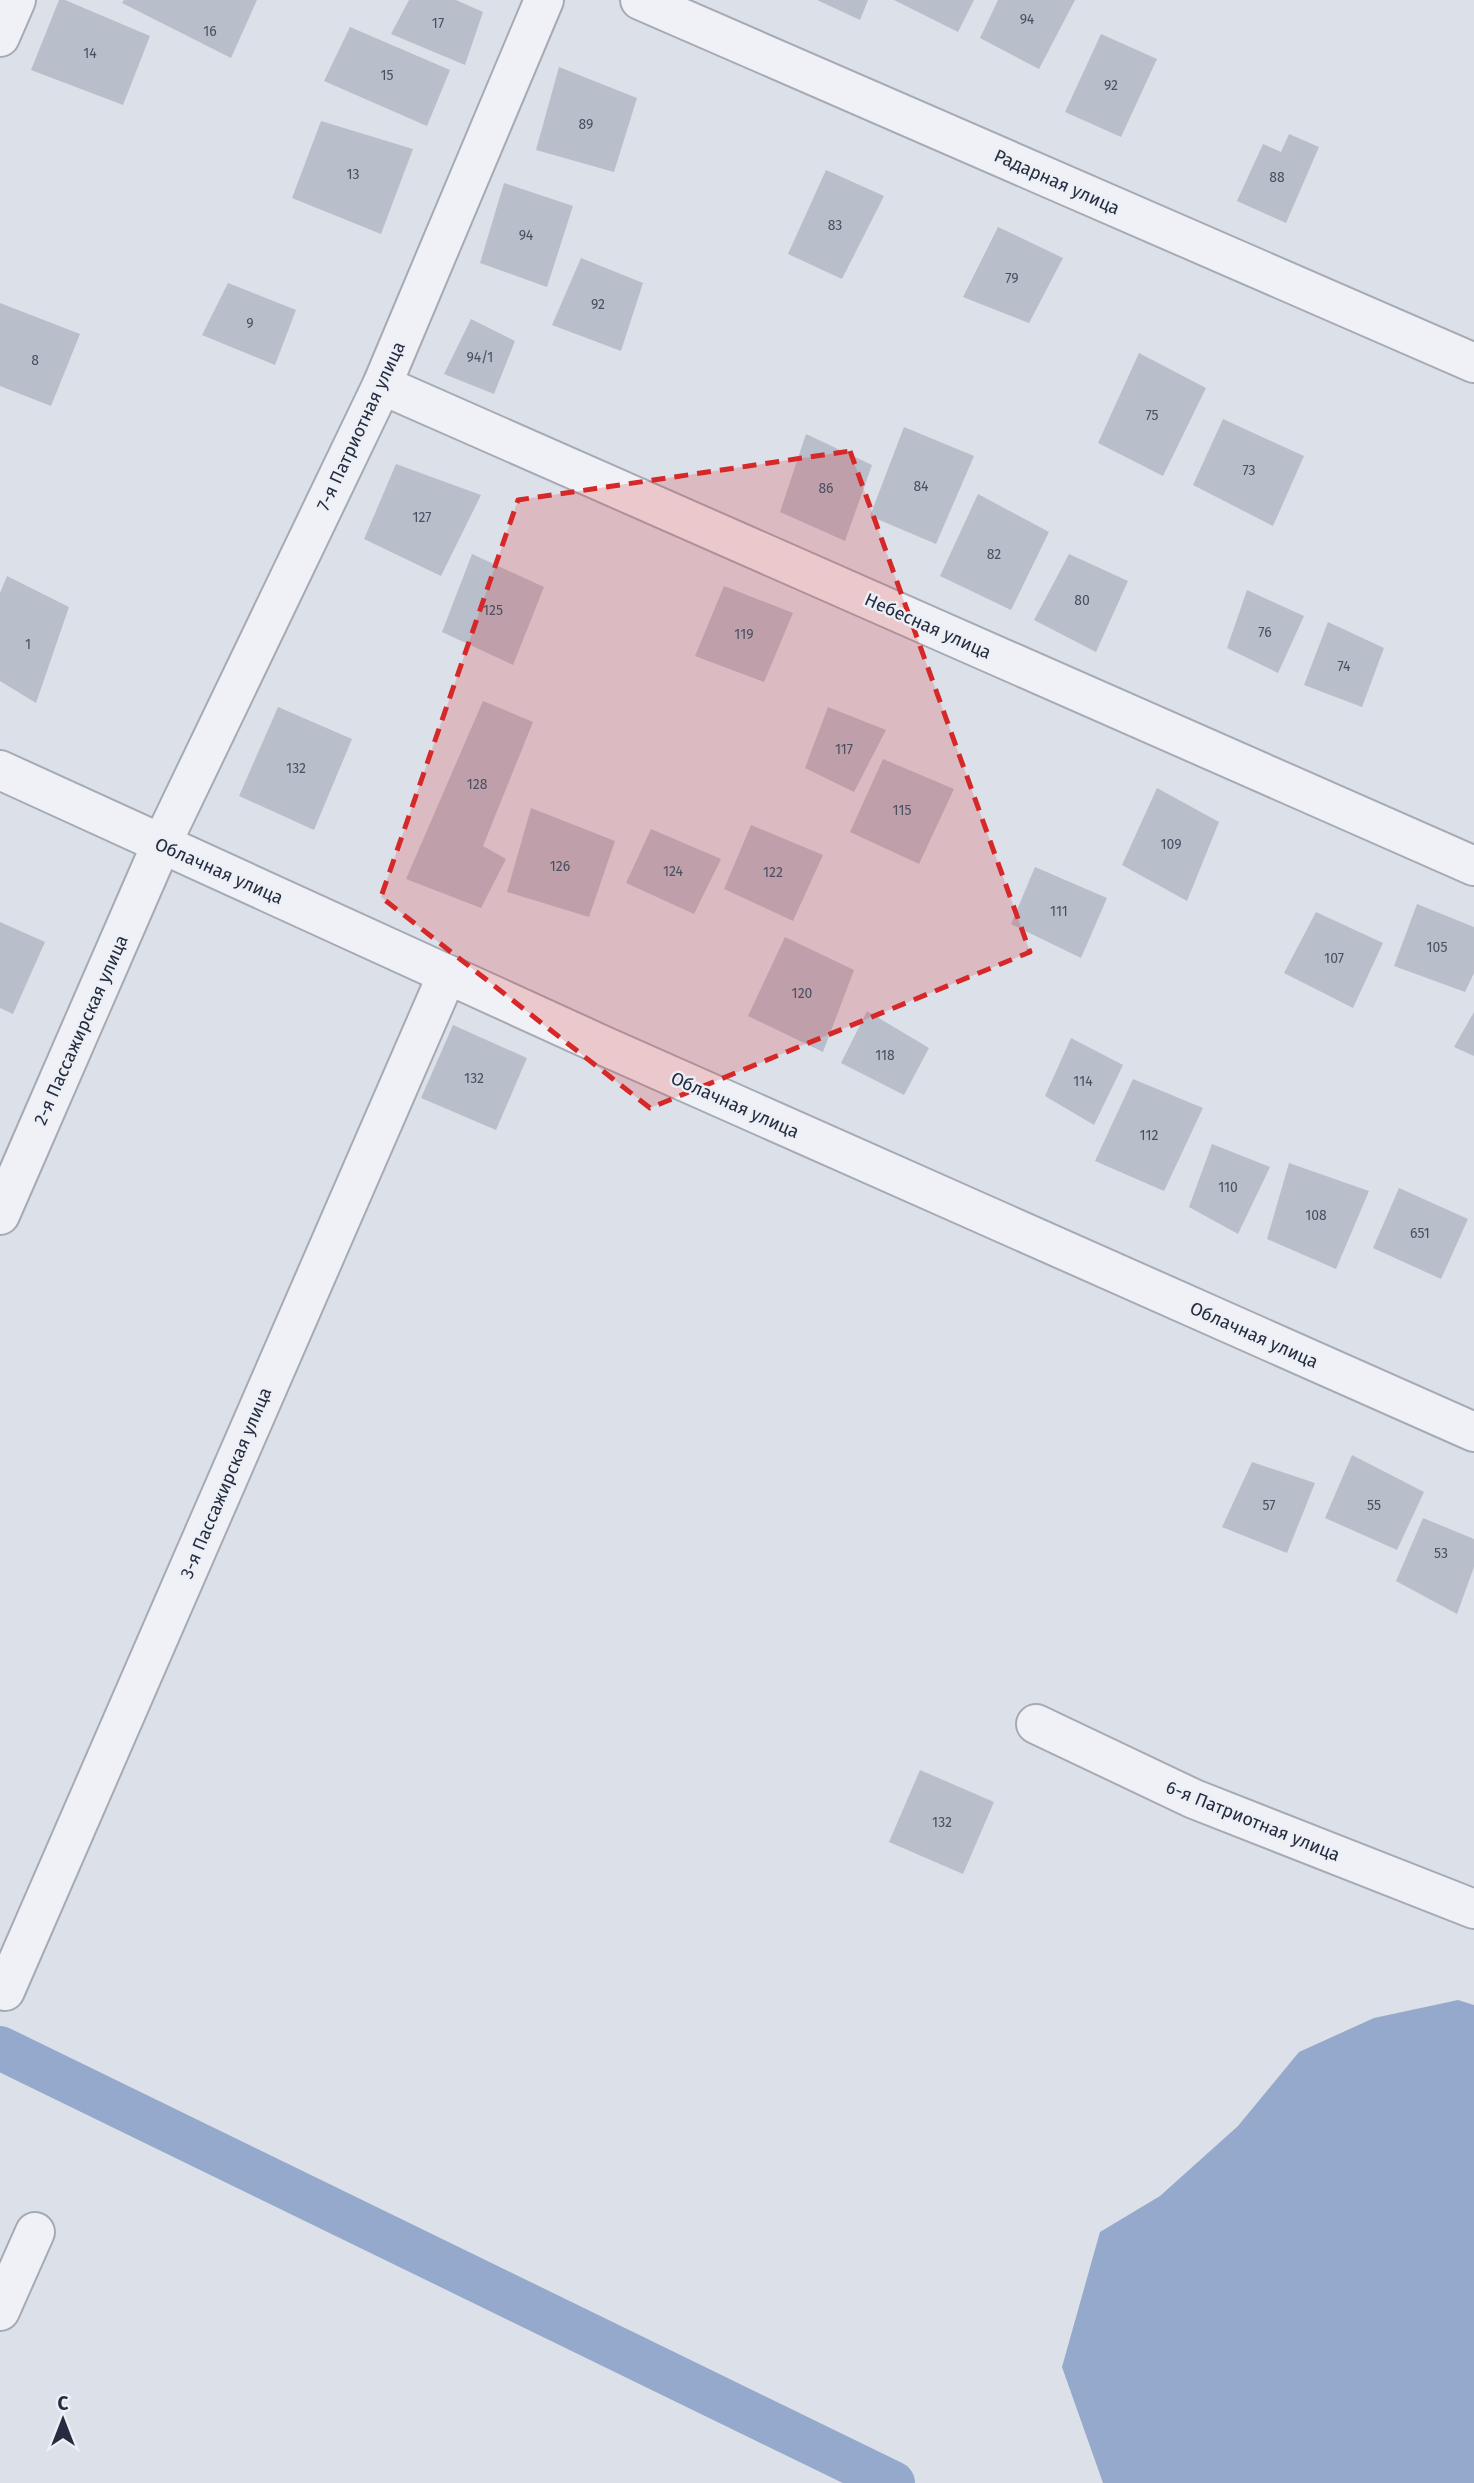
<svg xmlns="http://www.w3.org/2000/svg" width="1474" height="2483" viewBox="0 0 1474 2483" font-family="'Fira Sans',sans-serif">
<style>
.water{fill:#94a9cb}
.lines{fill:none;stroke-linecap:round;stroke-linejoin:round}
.canal{stroke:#94a9cb;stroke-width:44}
.building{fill:#b9becb}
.minor-casing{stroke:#a5aab5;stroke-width:42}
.minor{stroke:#eff1f6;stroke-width:38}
.marked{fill:#d62828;fill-opacity:0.2;stroke:#d62828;stroke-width:5;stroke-dasharray:14 9;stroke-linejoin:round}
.labels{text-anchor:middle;stroke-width:5;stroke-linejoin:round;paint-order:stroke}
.number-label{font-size:14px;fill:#4a5062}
.street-label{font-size:18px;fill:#252c3f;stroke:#eceff5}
</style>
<rect width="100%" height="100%" fill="#dce0e8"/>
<path class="water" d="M1458,2000L1474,2005V2483H1103L1062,2367L1100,2232L1160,2196L1238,2126L1299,2052L1374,2018Z"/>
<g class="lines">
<path class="canal" d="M0,2048L893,2483"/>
</g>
<g class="building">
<path d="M59,0H65L150,36L123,105L31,70Z"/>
<path d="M124,0H257L231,58L122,3Z"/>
<path d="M409,0H456L483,12L465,65L391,34Z"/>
<path d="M817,0H868L860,20Z"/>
<path d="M894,0H974L958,32Z"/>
<path d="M998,0H1075L1039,69L980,38Z"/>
<path d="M350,27L450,70L427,126L324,81Z"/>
<path d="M1101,34L1157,59L1121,137L1065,112Z"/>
<path d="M559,67L637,98L614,172L536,150Z"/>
<path d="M321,121L413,149L381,234L292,198Z"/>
<path d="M1289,134L1319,147L1286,223L1237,201L1263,144L1281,152Z"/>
<path d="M826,170L884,196L842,279L788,254Z"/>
<path d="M504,183L573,206L547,287L480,263Z"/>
<path d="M998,227L1063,258L1029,323L963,297Z"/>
<path d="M581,258L643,283L621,351L552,325Z"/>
<path d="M228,283L296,310L275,365L202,335Z"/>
<path d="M0,303L80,334L51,406L0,386Z"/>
<path d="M471,319L515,341L494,394L444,374Z"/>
<path d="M1139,353L1206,388L1163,476L1098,443Z"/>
<path d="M1223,419L1304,456L1273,526L1193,485Z"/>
<path d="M904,427L974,456L936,544L870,516Z"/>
<path d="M806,434L872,465L845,541L780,512Z"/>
<path d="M396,464L481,495L441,576L364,539Z"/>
<path d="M978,494L1049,532L1011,610L940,576Z"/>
<path d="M472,554L544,587L513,665L442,632Z"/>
<path d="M1069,554L1128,581L1096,652L1034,620Z"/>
<path d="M7,576L69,607L36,703L0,681V593Z"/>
<path d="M724,586L793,613L764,682L695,656Z"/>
<path d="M1247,590L1304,616L1278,673L1227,648Z"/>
<path d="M1328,622L1384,648L1362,707L1304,685Z"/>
<path d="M483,701L533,722L483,846L506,859L481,908L406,879Z"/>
<path d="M278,707L352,739L314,830L239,796Z"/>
<path d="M828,707L886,730L854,792L805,768Z"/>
<path d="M883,759L954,789L919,864L850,832Z"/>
<path d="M1157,788L1219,822L1187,901L1122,865Z"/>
<path d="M531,808L615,841L589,917L507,892Z"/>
<path d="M751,825L823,855L793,921L724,889Z"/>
<path d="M651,829L721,859L694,914L626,883Z"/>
<path d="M1035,867L1107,898L1081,958L1011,924Z"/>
<path d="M1417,904L1474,927V973L1465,992L1394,966Z"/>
<path d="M1316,912L1383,943L1353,1008L1284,973Z"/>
<path d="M0,922L45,942L13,1014L0,1008Z"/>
<path d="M785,937L854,970L823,1052L748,1016Z"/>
<path d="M867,1011L929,1048L904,1095L841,1063Z"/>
<path d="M1474,1012V1056L1454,1047Z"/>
<path d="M453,1025L527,1058L496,1130L421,1098Z"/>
<path d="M1071,1038L1123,1065L1094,1125L1045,1096Z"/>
<path d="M1133,1079L1203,1108L1164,1191L1095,1161Z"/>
<path d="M1212,1144L1270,1167L1238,1234L1189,1207Z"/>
<path d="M1289,1163L1369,1191L1336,1269L1267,1239Z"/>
<path d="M1399,1188L1468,1219L1441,1279L1373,1248Z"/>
<path d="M1352,1455L1424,1492L1397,1550L1325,1518Z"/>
<path d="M1252,1462L1315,1483L1287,1553L1222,1527Z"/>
<path d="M1423,1518L1474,1539V1567L1457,1614L1396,1581Z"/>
<path d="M920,1770L994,1802L963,1874L889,1842Z"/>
</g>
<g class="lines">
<g class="minor-casing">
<g id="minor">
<path d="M640,0L1474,363"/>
<path d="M0,37L16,0"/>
<path d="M382,385L1474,866"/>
<path d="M0,770L602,1045L1474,1432"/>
<path d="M0,1215L161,845L382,385L544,0"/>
<path d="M1036,1724L1194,1799L1474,1909"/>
<path d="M5,1991L447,975"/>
<path d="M0,2311L35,2232"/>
</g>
</g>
<use href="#minor" class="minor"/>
</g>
<path class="marked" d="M850,451L1030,952L650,1108L381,897L518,500Z"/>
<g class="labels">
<g class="number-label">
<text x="1027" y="24">94</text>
<text x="438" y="28">17</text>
<text x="210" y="36">16</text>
<text x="90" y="58">14</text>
<text x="387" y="80">15</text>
<text x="1111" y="90">92</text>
<text x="586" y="129">89</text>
<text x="353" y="179">13</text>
<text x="1277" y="182">88</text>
<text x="835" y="230">83</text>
<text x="526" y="240">94</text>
<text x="1012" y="283">79</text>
<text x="598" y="309">92</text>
<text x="250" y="328">9</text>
<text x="480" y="362">94/1</text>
<text x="35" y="365">8</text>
<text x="1152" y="420">75</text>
<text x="1249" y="475">73</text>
<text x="921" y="491">84</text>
<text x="826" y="493">86</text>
<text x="422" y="522">127</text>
<text x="994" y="559">82</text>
<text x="1082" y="605">80</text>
<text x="493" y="615">125</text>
<text x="1265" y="637">76</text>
<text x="744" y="639">119</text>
<text x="28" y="649">1</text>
<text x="1344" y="671">74</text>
<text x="844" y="754">117</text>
<text x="296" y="773">132</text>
<text x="477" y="789">128</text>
<text x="902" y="815">115</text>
<text x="1171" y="849">109</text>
<text x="560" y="871">126</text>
<text x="673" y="876">124</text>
<text x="773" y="877">122</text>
<text x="1059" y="916">111</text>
<text x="1437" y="952">105</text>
<text x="1334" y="963">107</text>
<text x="802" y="998">120</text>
<text x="885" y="1060">118</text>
<text x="474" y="1083">132</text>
<text x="1083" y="1086">114</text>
<text x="1149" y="1140">112</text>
<text x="1228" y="1192">110</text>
<text x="1316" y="1220">108</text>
<text x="1420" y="1238">651</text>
<text x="1269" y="1510">57</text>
<text x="1374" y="1510">55</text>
<text x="1441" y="1558">53</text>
<text x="942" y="1827">132</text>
</g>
<g class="street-label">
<text transform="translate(1057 182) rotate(24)" y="6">Радарная улица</text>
<text transform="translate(361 426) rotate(-65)" y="6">7-я Патриотная улица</text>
<text transform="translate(928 626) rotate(24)" y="6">Небесная улица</text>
<text transform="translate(219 871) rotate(24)" y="6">Облачная улица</text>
<text transform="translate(81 1030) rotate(-66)" y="6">2-я Пассажирская улица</text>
<text transform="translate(735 1105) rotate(24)" y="6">Облачная улица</text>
<text transform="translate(1254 1335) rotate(24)" y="6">Облачная улица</text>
<text transform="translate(226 1483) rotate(-67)" y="6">3-я Пассажирская улица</text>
<text transform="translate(1253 1821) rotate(22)" y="6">6-я Патриотная улица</text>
</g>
</g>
<g transform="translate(63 2420)" stroke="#eceff5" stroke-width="5" paint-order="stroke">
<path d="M0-5L12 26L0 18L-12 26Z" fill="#252c3f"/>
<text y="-10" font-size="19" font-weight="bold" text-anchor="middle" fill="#252c3f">С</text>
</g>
</svg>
